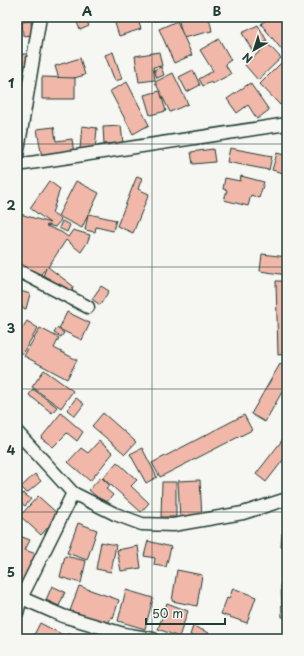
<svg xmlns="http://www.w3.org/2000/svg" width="304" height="656" viewBox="0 0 304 656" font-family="'Playpen Sans',sans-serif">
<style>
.building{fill:#f1b8aa;stroke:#1f3d34}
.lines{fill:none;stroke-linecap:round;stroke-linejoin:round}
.street-casing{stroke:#1f3d34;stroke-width:15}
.street{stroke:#f6f6f2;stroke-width:12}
.grid{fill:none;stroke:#1f3d34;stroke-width:1;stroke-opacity:0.55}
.neatline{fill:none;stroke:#1f3d34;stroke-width:1.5}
.grid-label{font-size:13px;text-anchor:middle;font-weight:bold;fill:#1f3d34}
</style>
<rect width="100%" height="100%" fill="#f6f6f2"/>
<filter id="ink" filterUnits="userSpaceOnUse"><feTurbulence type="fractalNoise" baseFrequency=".025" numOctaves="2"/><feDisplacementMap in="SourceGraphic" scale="8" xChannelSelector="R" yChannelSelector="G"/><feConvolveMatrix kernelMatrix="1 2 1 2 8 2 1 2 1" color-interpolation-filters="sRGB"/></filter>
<g filter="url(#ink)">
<g class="building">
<path d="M75,17H85L89,26L80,30Z"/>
<path d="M113,17H137L141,29L119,36Z"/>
<path d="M153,17H180L154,21Z"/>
<path d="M178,17H209L212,31L183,38Z"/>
<path d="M270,17H287V46L282,50L261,24Z"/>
<path d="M31,21L32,35L23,36L22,22Z"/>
<path d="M177,21L192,55L174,63L159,29Z"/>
<path d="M258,25L267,41L252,50L242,33Z"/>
<path d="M219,39L231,60L225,64L231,74L212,84L211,82L203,86L199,79L213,71L200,50Z"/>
<path d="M268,44L281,58L258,80L245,65Z"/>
<path d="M113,52L122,79L115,81L105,55Z"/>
<path d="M159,52L162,66L153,67L155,80L139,82L135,56Z"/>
<path d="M22,54H32L31,80H22Z"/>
<path d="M80,58L85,75L60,82L55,66Z"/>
<path d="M281,63L287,69V98L280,105L260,84Z"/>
<path d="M161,67L164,75L157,78L154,70Z"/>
<path d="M193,70L200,85L187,92L179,77Z"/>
<path d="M173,73L188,104L170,112L155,82Z"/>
<path d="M42,77L75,78V99H42Z"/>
<path d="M127,82L149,125L133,134L110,91Z"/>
<path d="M250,83L269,110L257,119L248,105L237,113L227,99Z"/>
<path d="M160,91L166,111L150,115L144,95Z"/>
<path d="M82,126L97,128L95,151L80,149Z"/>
<path d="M121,126L123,143L104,144L103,127Z"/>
<path d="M54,127L56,141L72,139L74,154L42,158L37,129Z"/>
<path d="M230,148L272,156L269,170L227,162Z"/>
<path d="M213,149L215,162L193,164L191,152Z"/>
<path d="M286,149H287V174L272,170L277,153L284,155Z"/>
<path d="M137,176L142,178L138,189L149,194L133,233L117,226Z"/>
<path d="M241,176L264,182L259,198L251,195L248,206L224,200L227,190L223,189L225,178L240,181Z"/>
<path d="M49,181L60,189L52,213L61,220L55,227L47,225L46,226L61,232L68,237L73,230L90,235L87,243L81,252L66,240L48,267L73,286L72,291L41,282L46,268L40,275L17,268V213L50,223L30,208Z"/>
<path d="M76,181L99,193L89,214L116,220L113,231L96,227L95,232L85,230L88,214L82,228L58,216Z"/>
<path d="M62,221L70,225L67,232L59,228Z"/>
<path d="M262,254L287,257V275L260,271Z"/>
<path d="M276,281H287V354L278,355Z"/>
<path d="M101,286L109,291L100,305L92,299Z"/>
<path d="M17,290L30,294L26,309L17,306Z"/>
<path d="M67,312L90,323L82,340L59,329Z"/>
<path d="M27,321L38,328L22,354L17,351V336Z"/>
<path d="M40,328L59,338L54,348L77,360L67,379L24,356Z"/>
<path d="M57,328L64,333L61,337L54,333Z"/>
<path d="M280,364L287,368V383L265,422L251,414Z"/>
<path d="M44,370L73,391L61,408L32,387Z"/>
<path d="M33,389L57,407L52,413L29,395Z"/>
<path d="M76,398L84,404L75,416L67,410Z"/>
<path d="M61,413L83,432L77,441L67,433L53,447L41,438Z"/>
<path d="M103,413L136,442L125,454L92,426Z"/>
<path d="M244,415L252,430L160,477L152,463Z"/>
<path d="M287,434V455L266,482L256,474Z"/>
<path d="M99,441L113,453L90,481L68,462L81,448L88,453Z"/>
<path d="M142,448L157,477L146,483L130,454Z"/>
<path d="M117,462L137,480L131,486L149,503L141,512L103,478Z"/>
<path d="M35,474L41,481L27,493L21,487Z"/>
<path d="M101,477L110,486L106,489L113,495L105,504L89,490Z"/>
<path d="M200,480L202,518L180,519L178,481Z"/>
<path d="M162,482H176V517H161Z"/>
<path d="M23,493L31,499L25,506L17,500Z"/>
<path d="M38,496L59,515L41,535L20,516Z"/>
<path d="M78,523L97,530L87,560L67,553Z"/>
<path d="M282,533L287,534V548L281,547Z"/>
<path d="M17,535L30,540L25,550L36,554L22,587L17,585V557L18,555L17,554Z"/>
<path d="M148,541L171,547L166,567L154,565L155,558L144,556Z"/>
<path d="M101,542L116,545L111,572L96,569Z"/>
<path d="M138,546L141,568L121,571L117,550Z"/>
<path d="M65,556L86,561L81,583L60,577Z"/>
<path d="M177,570L202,575L197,606L172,601Z"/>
<path d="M287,583V617H282L281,584Z"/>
<path d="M52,586L65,592L59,606L46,600Z"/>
<path d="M79,586L119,600L113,618L111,617L108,625L70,611Z"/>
<path d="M233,588L256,597L247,623L221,614L227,598L229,599Z"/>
<path d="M126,590L153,598L145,629L118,621Z"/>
<path d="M167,603L188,611L179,637L158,629Z"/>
<path d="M40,623L63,635L70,634L78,638V639H32Z"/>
<path d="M193,626L209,633L207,639H199L190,635Z"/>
</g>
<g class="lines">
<g class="street-casing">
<g id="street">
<path d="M17,156L40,17"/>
<path d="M17,165L287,124"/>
<path d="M17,270L88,307"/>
<path d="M17,432L73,493L115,514L142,524L173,525L243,513L287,499"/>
<path d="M17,596L63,616L124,634L153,639"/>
<path d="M17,613L21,598L73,493"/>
</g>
</g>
<use href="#street" class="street"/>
</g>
</g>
<path class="grid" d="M152,17V639M17,144H287M17,267H287M17,389H287M17,512H287"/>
<rect width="304" height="656" fill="none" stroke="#f6f6f2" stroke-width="44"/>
<g transform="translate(254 50) rotate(219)" stroke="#f6f6f2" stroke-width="3" paint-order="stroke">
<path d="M0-3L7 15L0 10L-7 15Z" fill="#1f3d34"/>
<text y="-6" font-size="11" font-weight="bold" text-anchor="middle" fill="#1f3d34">N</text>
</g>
<path d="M146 618v6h79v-6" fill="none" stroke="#1f3d34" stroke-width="2"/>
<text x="152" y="618" font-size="12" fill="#1f3d34" stroke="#f6f6f2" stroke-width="3" paint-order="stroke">50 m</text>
<rect x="22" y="22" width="260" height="612" class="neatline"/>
<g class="grid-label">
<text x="87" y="16">A</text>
<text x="217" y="16">B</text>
<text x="11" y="88">1</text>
<text x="11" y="210">2</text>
<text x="11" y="333">3</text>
<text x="11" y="455">4</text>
<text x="11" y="577">5</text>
</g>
</svg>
